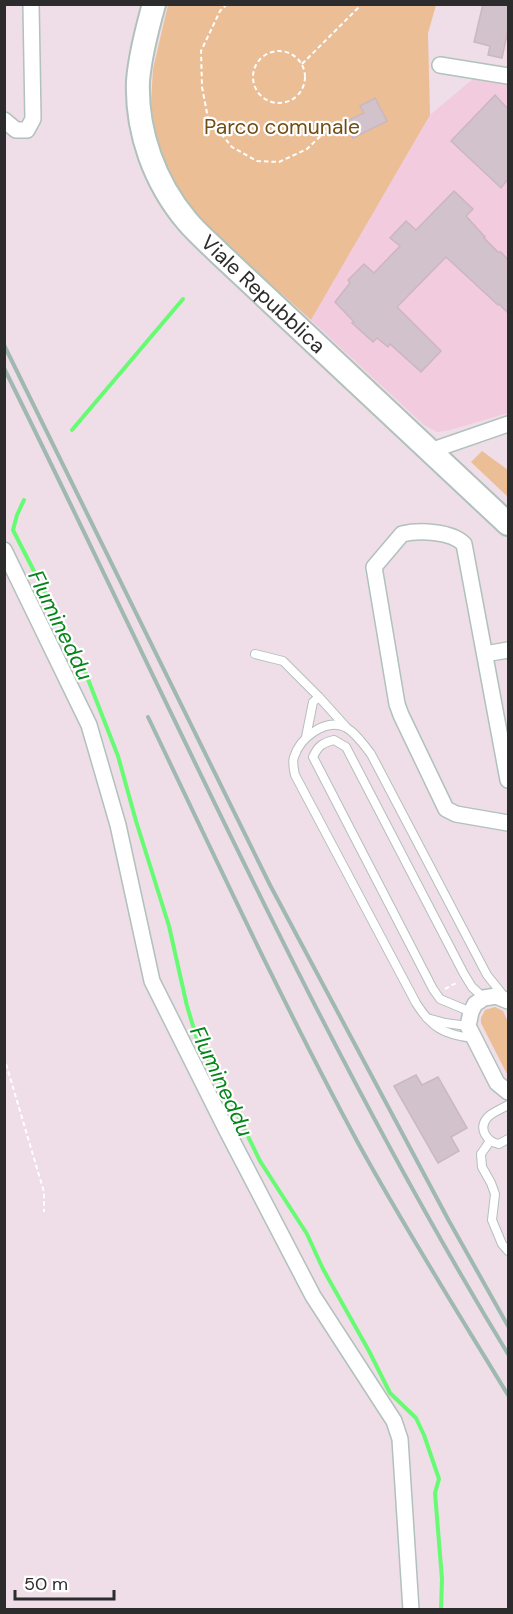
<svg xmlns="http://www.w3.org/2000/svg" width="513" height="1614" viewBox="0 0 513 1614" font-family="'DM Sans',sans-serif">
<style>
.education{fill:#f2cbdf}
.green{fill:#ebbe95}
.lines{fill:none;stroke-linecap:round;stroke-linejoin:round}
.stream{stroke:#67fb73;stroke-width:4}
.building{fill:#d1c2cb;stroke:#cbb6c1;stroke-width:1.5}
.lane-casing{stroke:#b1c1bb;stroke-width:10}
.street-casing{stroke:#b1c1bb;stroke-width:18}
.secondary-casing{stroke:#b1c1bb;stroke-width:26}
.path{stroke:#fff;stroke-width:2;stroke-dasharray:4.5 3;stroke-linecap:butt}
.lane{stroke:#fff;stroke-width:8}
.street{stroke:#fff;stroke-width:15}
.secondary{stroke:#fff;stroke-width:22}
.rail{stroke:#9fb8b0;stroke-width:4}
.labels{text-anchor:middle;stroke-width:4.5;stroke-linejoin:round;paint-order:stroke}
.park-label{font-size:21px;fill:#724d13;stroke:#fff}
.street-label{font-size:21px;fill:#2c2c2c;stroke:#fff}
.water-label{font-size:22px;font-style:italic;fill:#048519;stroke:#fff}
</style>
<rect width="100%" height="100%" fill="#efdde8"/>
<path class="education" d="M473,79L508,84V413L450,430L437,432L424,425L311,320L430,115Z"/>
<g class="green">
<path d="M168,5H436L428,33L430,115L311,320L202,223L174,189L159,154L151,104L153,69Z"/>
<path d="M482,451L508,470V497L471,462Z"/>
<path d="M495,1007L503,1011L508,1022V1076L481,1023V1018L485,1010Z"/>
</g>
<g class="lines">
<g class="stream">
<path d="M72,430L183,299"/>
<path d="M24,500L17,515L13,530L84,669L118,756L136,821L169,926L187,1006L197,1039L224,1087L260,1161L307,1234L323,1269L369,1351L390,1393L416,1418L424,1435L439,1479L435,1493L442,1579L441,1610"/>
</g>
</g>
<g class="building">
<path d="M483,4H508V30L502,58L488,55L490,46L474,42Z"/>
<path d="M495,95L508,109V179L501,188L451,141Z"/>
<path d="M375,98L387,121L353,138L345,122L364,113L360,106Z"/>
<path d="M454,191L473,209L466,216L485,237L484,238L498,252H501L508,260V313L499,304L498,305L446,257L397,307L441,351L421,372L390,344L388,347L377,338L373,342L352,323L354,322L335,302L350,283L348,280L364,264L374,273L400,246L390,238L406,221L416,230Z"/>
<path d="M416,1075L422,1085L438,1077L467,1128L451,1137L459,1151L438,1163L394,1086Z"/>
</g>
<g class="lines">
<g class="lane-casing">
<g id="lane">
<path d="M255,654L283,661L319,697"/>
<path d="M306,737L313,702L319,697L346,727"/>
<path d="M471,1012L440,999L433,989L313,757C318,746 322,743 334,740L346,747L464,974L472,987L484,998"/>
<path d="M427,1018L445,1023L468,1026"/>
<path d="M473,1038C444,1035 431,1027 416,1003L295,775C294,770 292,762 294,757C300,738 325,718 345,727C355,732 364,745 371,754L487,975L503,995"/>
<path d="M508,1105C502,1109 492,1112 487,1118C478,1129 487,1142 499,1144L508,1139"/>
<path d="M490,1141L481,1154L482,1167L491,1183L495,1194L492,1220L502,1244L508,1251"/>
</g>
</g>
<g class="street-casing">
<g id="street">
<path d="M440,65L508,76"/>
<path d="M4,120L16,130H27L33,119L31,4"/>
<path d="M430,451L508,424"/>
<path d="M4,550L89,725L118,825L152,981L226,1129L313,1296L394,1421L400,1439L411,1610"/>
<path d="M485,654L508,650"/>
<path d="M508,780L464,544C451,531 419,530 402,534L374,567L397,704L401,715L446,809L456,814L508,823"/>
<path d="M508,1001L496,996L484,998L475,1004L471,1012L468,1026L497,1083L508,1092"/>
</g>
</g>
<g class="secondary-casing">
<g id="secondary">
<path id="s1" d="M154,4C147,29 140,55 138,81C136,132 155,183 187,221C197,233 209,243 220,254L508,524"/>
</g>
</g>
<g class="path">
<path d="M227,4L220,11L201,51L202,87L208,118L232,147L257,161L279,162L307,149L329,128"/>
<circle cx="279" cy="77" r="26"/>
<path d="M302,64L362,4"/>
<path d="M445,989L458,982"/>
<path d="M4,1057L44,1192V1212"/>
</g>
<use href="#lane" class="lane"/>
<use href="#street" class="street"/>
<use href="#secondary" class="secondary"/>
<g class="rail">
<path d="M4,345L270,885L449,1221L508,1326"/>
<path d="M4,368C168,699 316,1038 508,1354"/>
<path d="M148,717C216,859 282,1002 357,1141C404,1227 457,1311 508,1395"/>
</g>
</g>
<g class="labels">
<g class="park-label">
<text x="282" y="134">Parco comunale</text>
</g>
<g class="street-label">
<text dy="7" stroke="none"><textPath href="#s1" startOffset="336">Viale Repubblica</textPath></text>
</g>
<g class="water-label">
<text transform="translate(61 625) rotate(64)" y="8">Flumineddu</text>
<text transform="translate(222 1081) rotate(65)" y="8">Flumineddu</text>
</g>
</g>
<rect width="513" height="1614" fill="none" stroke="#2c2c2c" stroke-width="12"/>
<path d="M15 1590v9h99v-9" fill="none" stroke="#2c2c2c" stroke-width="3"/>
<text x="24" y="1590" font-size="18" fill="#2c2c2c" stroke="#ffffff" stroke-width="4.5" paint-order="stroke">50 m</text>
</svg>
